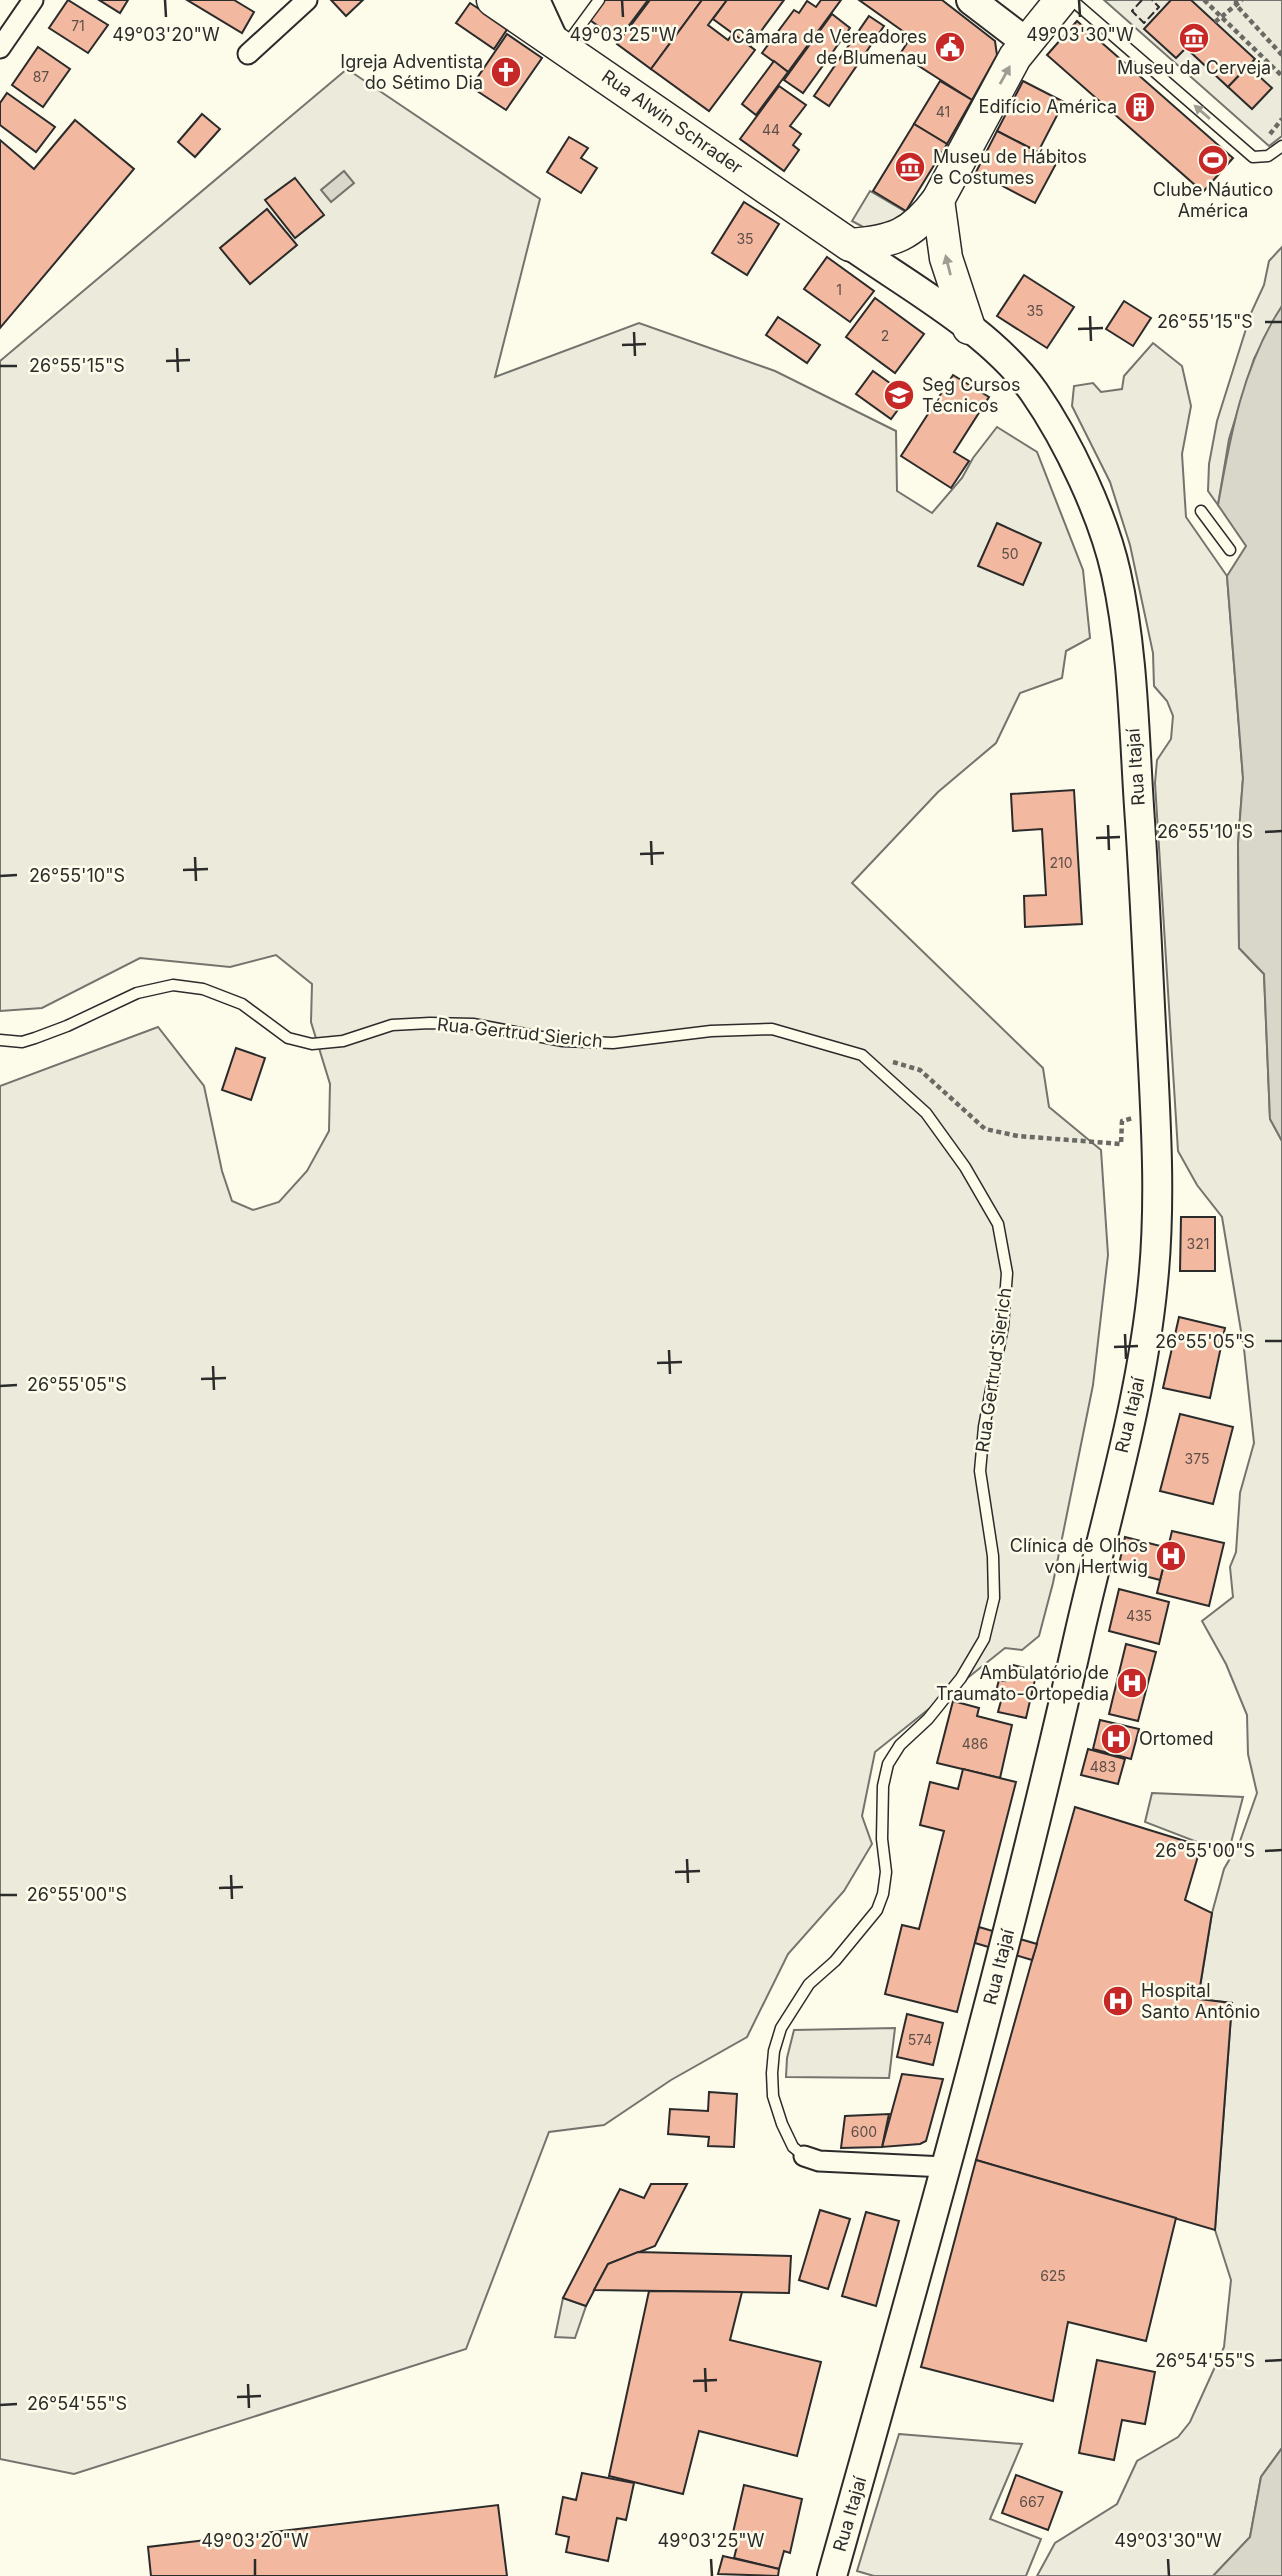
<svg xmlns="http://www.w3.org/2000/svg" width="1282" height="2576" viewBox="0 0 1282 2576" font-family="Inter,sans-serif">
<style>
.green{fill:#ecebdb;stroke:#74746e;stroke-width:2}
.parking{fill:#eceadb;stroke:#74746e;stroke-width:2}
.water{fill:#d8d7c9;stroke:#74746e;stroke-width:2}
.building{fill:#f2b8a0;stroke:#2b2b2b;stroke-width:2}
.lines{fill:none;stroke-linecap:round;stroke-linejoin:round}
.service-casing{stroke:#2b2b2b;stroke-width:13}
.minor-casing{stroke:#2b2b2b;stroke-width:23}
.secondary-casing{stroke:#2b2b2b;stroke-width:32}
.primary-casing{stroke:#2b2b2b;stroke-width:35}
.path{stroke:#6a6964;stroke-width:4.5;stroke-dasharray:5 3.5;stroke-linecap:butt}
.service{stroke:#fdfbea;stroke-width:10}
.minor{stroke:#fdfbea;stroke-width:19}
.secondary{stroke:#fdfbea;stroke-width:28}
.primary{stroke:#fdfbea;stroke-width:32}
.fence{stroke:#2b2b2b;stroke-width:2;stroke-dasharray:9 3.5;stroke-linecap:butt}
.oneway{fill:#9e9d94}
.ticks{fill:none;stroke:#2b2b2b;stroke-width:2.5}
.labels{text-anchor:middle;stroke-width:5;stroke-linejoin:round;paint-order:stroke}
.number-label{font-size:14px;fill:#5d4e48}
.poi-label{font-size:18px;fill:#2b2b2b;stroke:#fdfbea;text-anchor:end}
.street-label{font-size:18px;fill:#2b2b2b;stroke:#fdfbea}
.ticks-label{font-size:18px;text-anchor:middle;fill:#2b2b2b;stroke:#fdfbea;stroke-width:5;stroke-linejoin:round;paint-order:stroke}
</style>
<rect width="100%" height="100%" fill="#fdfbea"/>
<g class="green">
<path d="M1104,0H1282V136L1269,146Z"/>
<path d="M347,69L540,199L495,377L639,323L775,371L896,431L897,491L932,513L962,478L973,458L997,427L1037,452L1083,570L1090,638L1066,651L1062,678L1020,693L996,743L938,792L852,883L1043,1068L1049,1107L1101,1150L1108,1255L1093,1385L1053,1583L1039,1636L1022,1650L1005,1648L875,1752L862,1816L872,1844L844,1891L788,1954L747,2037L671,2080L604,2125L549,2132L466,2349L74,2474L0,2459V1086L158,1027L204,1086L222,1171L232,1201L253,1210L279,1202L307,1171L329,1131L330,1084L311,1022L312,984L276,955L230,967L140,958L42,1008L0,1011V361Z"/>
<path d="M870,191L906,212L898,221L865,228L852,221Z"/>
<path d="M1282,247V306L1254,359L1229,439L1218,505L1208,491L1209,464L1217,421L1251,313L1264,285L1269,261Z"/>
<path d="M1153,343L1182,366L1191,406L1182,454L1186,517L1227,576L1243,778L1238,844L1239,948L1264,974L1270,1119L1282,1141V2448L1261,2477L1250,2537L1213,2576H1037L1055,2543L1117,2504L1137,2461L1178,2437L1190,2422L1224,2347L1231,2280L1215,2230L1232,2003L1198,1999L1212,1913L1224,1869L1240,1841L1257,1793L1248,1754L1247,1715L1226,1664L1202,1621L1233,1597L1230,1567L1236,1552L1240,1493L1254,1443L1244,1349L1222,1217L1197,1185L1178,1151L1155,783L1157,760L1171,739L1173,716L1167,701L1154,686L1153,653L1130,545L1110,482L1072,406L1074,386L1093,383L1101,392L1122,389L1124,376Z"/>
<path d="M563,2298L586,2306L575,2338L555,2337Z"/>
</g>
<g class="parking">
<path d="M1152,1793L1243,1797L1228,1854L1145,1822Z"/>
<path d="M895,2028L889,2078L786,2077L787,2058L794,2030Z"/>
<path d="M899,2434L1022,2444L990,2519L1041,2539L1026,2576H874L857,2571Z"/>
</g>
<g class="water">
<path d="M344,171L354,183L331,202L321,190Z"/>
<path d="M1282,306V1141L1270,1119L1264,974L1239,948L1238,844L1243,778L1227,576L1246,546L1218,505C1230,437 1243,364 1282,306Z"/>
<path d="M1282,2448V2576H1213L1250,2537L1261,2477Z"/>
</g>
<g class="building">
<path d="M68,0L108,25L88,53L49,28Z"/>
<path d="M99,0H128L120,13Z"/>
<path d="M187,0H234L254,12L242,33Z"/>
<path d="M331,0H363L346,16Z"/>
<path d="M600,0H648L618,40L587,18Z"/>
<path d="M650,0H702L651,69L617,44Z"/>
<path d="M702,0H727L708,25L728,40L733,33L755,50L709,111L651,69Z"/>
<path d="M727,0H784L750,46L713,19Z"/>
<path d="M821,0H841L788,72L762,53L794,10L799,13L807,1L816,7Z"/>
<path d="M859,0H942L995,41L997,55L972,100L900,54L911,37Z"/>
<path d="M1171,0H1191L1255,59L1228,87L1186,48L1176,58L1144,29Z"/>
<path d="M470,3L508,28L494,49L456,23Z"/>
<path d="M832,14L850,28L803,93L784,80Z"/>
<path d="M869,16L884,26L829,106L814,96Z"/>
<path d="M1077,21L1233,158L1203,192L1047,55Z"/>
<path d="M507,34L542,58L506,110L471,87Z"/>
<path d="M38,47L70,69L43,107L12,85Z"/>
<path d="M774,61L788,72L756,115L742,104Z"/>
<path d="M1248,66L1272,88L1252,109L1228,87Z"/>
<path d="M940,81L972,100L947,144L914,124Z"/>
<path d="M1023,81L1064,102L1038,152L997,131Z"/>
<path d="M779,86L806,105L790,126L801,134L793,145L799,150L784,171L740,139Z"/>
<path d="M7,93L55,127L36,152L0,125V103Z"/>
<path d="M202,114L220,129L195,157L178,142Z"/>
<path d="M75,120L134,169L0,328V140L34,169Z"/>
<path d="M914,124L947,144L906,211L873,191Z"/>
<path d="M997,131L1057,162L1035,203L976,172Z"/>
<path d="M569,137L588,148L581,158L597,168L581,193L547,172Z"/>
<path d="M295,178L324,215L295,238L265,200Z"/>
<path d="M744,202L779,224L747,275L712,253Z"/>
<path d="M267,209L297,245L250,284L220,248Z"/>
<path d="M827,257L874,291L850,322L804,289Z"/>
<path d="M1024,275L1074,307L1047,348L997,316Z"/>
<path d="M875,298L924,334L895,373L846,337Z"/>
<path d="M1124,301L1151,318L1133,346L1106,329Z"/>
<path d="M778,317L820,345L807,363L766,335Z"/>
<path d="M873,371L908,396L891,419L856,394Z"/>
<path d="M953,375L989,397L954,452L969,461L951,488L901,456Z"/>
<path d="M997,523L1041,543L1023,585L978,566Z"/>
<path d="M1074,790L1082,924L1025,927L1024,896L1046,895L1042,829L1013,831L1011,794Z"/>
<path d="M236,1048L265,1058L251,1100L222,1090Z"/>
<path d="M1181,1217H1215V1271H1180Z"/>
<path d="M1179,1317L1225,1328L1210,1398L1163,1388Z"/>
<path d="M1180,1414L1233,1427L1213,1504L1160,1491Z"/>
<path d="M1172,1531L1224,1543L1209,1606L1157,1593Z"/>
<path d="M1125,1537L1168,1548L1160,1580L1118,1569Z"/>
<path d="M1119,1589L1169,1602L1159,1644L1109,1631Z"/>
<path d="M1126,1644L1156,1652L1138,1721L1109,1714Z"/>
<path d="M1009,1664L1037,1671L1026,1718L998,1712L1002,1697L995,1695L999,1680L1005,1681Z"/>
<path d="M953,1701L979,1708L977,1716L1012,1725L1000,1778L937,1763Z"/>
<path d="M1100,1720L1139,1729L1131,1759L1093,1749Z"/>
<path d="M1088,1749L1125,1759L1118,1784L1081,1775Z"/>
<path d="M963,1769L1016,1782L957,2012L885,1994L902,1925L919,1929L944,1831L920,1825L930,1782L958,1789Z"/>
<path d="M1075,1807L1201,1846L1185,1900L1212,1913L1198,1999L1232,2003L1215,2230L976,2160Z"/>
<path d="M979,1927L1037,1944L1032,1960L975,1943Z"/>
<path d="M907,2014L943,2023L933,2065L897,2057Z"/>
<path d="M902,2074L943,2079L926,2141L920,2144L882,2147Z"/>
<path d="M709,2092L737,2094L734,2147L708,2146L709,2137L668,2134L670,2109L708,2111Z"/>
<path d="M889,2114L882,2147L841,2148L845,2116Z"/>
<path d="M976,2160L1176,2218L1146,2341L1068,2322L1053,2401L921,2367Z"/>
<path d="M651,2184H687L655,2246L608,2264L586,2306L563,2298L620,2189L644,2198Z"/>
<path d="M820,2210L850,2219L828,2289L799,2280Z"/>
<path d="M866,2212L899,2221L876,2306L842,2296Z"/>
<path d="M638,2252L791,2256L789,2293L594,2290L608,2264Z"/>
<path d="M649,2291L742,2292L730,2340L821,2362L797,2456L699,2431L683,2494L609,2476Z"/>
<path d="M1097,2360L1155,2372L1145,2424L1122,2420L1114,2460L1079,2453Z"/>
<path d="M582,2473L634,2483L626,2520L617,2518L608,2561L566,2552L569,2537L556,2534L563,2497L576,2500Z"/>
<path d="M1016,2475L1062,2492L1048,2530L1002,2513Z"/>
<path d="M744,2485L802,2499L790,2553L784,2551L779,2569L734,2558L739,2538L732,2537Z"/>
<path d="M498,2505L507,2576H151L148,2547Z"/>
<path d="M723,2556L779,2569L778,2576L718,2574Z"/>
</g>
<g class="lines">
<g class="service-casing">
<g id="service">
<path d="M1072,0L1253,157L1268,156L1282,146"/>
<path d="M566,45L599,0"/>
<path d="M1201,511L1230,550"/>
<path d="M0,1040L22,1042L35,1038L67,1026L137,993L173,985L203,989L242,1004L288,1038L312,1044L343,1041L392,1025L430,1023L473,1024L563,1041L613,1043L711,1031L772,1029L862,1055L926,1113L965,1167L998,1224L1007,1273L1003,1326L984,1427L980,1471L993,1556L994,1598L984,1639L961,1678L928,1719L900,1745L888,1764L883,1786L882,1839L886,1872L883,1894L877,1910L835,1961L809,1984L781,2028L774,2051L772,2073L773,2096L782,2124L793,2147L804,2156"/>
</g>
</g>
<g class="minor-casing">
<g id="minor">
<path d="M0,48L33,0"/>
<path d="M248,54L307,0"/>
<path d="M804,2156L819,2161L945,2167"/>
</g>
</g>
<g class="secondary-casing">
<g id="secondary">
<path d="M535,0L553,39"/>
<path d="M971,0L1026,42"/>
<path d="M832,2576C920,2264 1008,1952 1079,1635C1105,1520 1142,1400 1153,1282C1161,1203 1156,1124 1152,1045C1148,971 1145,896 1140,821C1134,739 1134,654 1116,573C1103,515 1068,441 1034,392C992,332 910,287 850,245"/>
</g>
</g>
<g class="primary-casing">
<g id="primary">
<path d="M493,0L850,245C893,242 912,235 938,200L1015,57L1061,0"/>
<path d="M938,200L946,258L969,328"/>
</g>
</g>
<g class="path">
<path d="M1204,0L1282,76"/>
<path d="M1236,0V5L1282,55"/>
<path d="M1215,22L1242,0"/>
<path d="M1270,134L1282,119"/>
<path d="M893,1062L920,1070L985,1129L1018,1136L1121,1144L1122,1121L1133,1118"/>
</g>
<use href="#service" class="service"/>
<use href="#minor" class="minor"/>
<use href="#secondary" class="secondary"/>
<use href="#primary" class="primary"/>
<path class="fence" d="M1142,0L1132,11L1144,23L1159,7L1152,0"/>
</g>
<defs><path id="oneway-solid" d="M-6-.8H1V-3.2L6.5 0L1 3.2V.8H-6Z" transform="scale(1.75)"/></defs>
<g class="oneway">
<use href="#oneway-solid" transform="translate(1005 75) rotate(-61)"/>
<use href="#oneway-solid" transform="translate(1202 112) rotate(-139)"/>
<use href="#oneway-solid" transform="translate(948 265) rotate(-104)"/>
</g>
<path class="ticks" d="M165,0L166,17M622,0L623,17M1079,0L1080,17M1090,316L1091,341M1265,322H1282M1078,329L1103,328M634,332L635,356M622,345L646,344M177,348L178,372M166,361L190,360M0,366H17M1108,825L1109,850M1265,832L1282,831M1096,838L1120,837M651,841L652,865M640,854L664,853M195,857L196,881M183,870L208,869M0,876L17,875M1125,1334L1126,1359M1265,1341H1282M1114,1347L1138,1346M669,1350L670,1374M657,1363L682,1362M213,1366L214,1390M201,1379L226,1378M0,1386L17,1385M1265,1851L1282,1850M687,1859L688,1883M675,1872L700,1871M231,1875L232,1899M219,1888L243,1887M0,1895H17M1265,2361L1282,2360M705,2368L706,2392M693,2381L717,2380M248,2384L249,2408M237,2397L261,2396M0,2405L17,2404M255,2559V2576M711,2559L712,2576M1168,2559L1169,2576"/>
<defs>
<g id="museum-disc" transform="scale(1.575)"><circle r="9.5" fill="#c62828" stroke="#fdfbea"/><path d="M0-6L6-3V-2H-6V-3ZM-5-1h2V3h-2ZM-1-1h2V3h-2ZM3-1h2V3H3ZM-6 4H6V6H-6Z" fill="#fff"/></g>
<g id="civic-disc" transform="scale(1.575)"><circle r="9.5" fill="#c62828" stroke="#fdfbea"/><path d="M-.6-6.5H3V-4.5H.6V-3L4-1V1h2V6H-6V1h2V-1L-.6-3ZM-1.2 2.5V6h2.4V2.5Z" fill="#fff"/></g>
<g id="church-disc" transform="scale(1.575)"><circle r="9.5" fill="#c62828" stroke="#fdfbea"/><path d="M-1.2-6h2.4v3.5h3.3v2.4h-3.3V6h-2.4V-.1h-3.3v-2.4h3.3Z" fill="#fff"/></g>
<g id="building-disc" transform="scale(1.575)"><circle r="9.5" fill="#c62828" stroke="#fdfbea"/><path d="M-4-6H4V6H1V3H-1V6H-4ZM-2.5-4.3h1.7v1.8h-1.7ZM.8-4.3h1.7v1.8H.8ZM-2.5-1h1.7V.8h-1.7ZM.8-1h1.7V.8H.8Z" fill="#fff"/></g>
<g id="stadium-disc" transform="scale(1.575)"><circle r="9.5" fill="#c62828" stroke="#fdfbea"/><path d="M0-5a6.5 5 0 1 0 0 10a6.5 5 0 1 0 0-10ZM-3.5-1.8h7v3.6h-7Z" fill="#fff"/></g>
<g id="university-disc" transform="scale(1.575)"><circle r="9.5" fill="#c62828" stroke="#fdfbea"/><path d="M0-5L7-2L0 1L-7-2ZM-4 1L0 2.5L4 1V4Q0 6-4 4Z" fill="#fff"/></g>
<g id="hospital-disc" transform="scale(1.575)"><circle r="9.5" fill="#c62828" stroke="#fdfbea"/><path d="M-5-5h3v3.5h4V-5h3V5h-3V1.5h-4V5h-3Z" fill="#fff"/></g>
</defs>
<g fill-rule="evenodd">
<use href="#museum-disc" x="1194" y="38"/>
<use href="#civic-disc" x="950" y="47"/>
<use href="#church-disc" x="506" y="72"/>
<use href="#building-disc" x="1140" y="107"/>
<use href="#stadium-disc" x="1213" y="160"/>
<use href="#museum-disc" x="910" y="167"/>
<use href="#university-disc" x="899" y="395"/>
<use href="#hospital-disc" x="1171" y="1556"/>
<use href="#hospital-disc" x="1132" y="1683"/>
<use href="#hospital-disc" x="1116" y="1739"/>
<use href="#hospital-disc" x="1118" y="2001"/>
</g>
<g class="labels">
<g class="number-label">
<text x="78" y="31">71</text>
<text x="41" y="82">87</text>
<text x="943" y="117">41</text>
<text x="771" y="135">44</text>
<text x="745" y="244">35</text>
<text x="839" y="295">1</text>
<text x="1035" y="316">35</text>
<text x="885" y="341">2</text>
<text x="1010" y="559">50</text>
<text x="1061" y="868">210</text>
<text x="1198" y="1249">321</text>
<text x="1197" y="1464">375</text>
<text x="1139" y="1621">435</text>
<text x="975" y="1749">486</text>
<text x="1103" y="1772">483</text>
<text x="920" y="2045">574</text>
<text x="864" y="2137">600</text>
<text x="1053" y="2281">625</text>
<text x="1032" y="2507">667</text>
</g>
<g class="poi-label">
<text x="927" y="43">Câmara de Vereadores<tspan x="927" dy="21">de Blumenau</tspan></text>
<text x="483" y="68">Igreja Adventista<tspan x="483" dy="21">do Sétimo Dia</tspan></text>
<text x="1194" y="74" text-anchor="middle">Museu da Cerveja</text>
<text x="1117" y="113">Edifício América</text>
<text x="933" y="163" text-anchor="start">Museu de Hábitos<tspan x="933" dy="21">e Costumes</tspan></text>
<text x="1213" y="196" text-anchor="middle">Clube Náutico<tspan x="1213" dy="21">América</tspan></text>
<text x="922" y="391" text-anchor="start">Seg Cursos<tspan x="922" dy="21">Técnicos</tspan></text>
<text x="1148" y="1552">Clínica de Olhos<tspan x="1148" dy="21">von Hertwig</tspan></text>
<text x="1109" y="1679">Ambulatório de<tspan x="1109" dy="21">Traumato-Ortopedia</tspan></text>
<text x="1139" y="1745" text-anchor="start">Ortomed</text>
<text x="1141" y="1997" text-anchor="start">Hospital<tspan x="1141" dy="21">Santo Antônio</tspan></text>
</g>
<g class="street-label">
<text transform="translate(672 122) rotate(35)" y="6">Rua Alwin Schrader</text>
<text transform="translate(1136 767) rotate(-94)" y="6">Rua Itajaí</text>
<text transform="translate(520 1033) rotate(6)" y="6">Rua Gertrud Sierich</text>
<text transform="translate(994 1370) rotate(-82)" y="6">Rua Gertrud Sierich</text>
<text transform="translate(1130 1415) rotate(-77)" y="6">Rua Itajaí</text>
<text transform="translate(999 1967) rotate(-76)" y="6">Rua Itajaí</text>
<text transform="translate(850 2514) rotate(-74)" y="6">Rua Itajaí</text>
</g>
</g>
<g class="ticks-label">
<text x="166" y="41">49°03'20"W</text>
<text x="623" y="41">49°03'25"W</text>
<text x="1080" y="41">49°03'30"W</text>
<text x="1205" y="328">26°55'15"S</text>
<text x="77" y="372">26°55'15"S</text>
<text x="1205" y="838">26°55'10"S</text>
<text x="77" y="882">26°55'10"S</text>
<text x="1205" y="1348">26°55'05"S</text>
<text x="77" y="1391">26°55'05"S</text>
<text x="1205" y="1857">26°55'00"S</text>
<text x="77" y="1901">26°55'00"S</text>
<text x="1205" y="2367">26°54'55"S</text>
<text x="77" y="2410">26°54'55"S</text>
<text x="255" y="2547">49°03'20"W</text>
<text x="711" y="2547">49°03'25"W</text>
<text x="1168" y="2547">49°03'30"W</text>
</g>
</svg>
